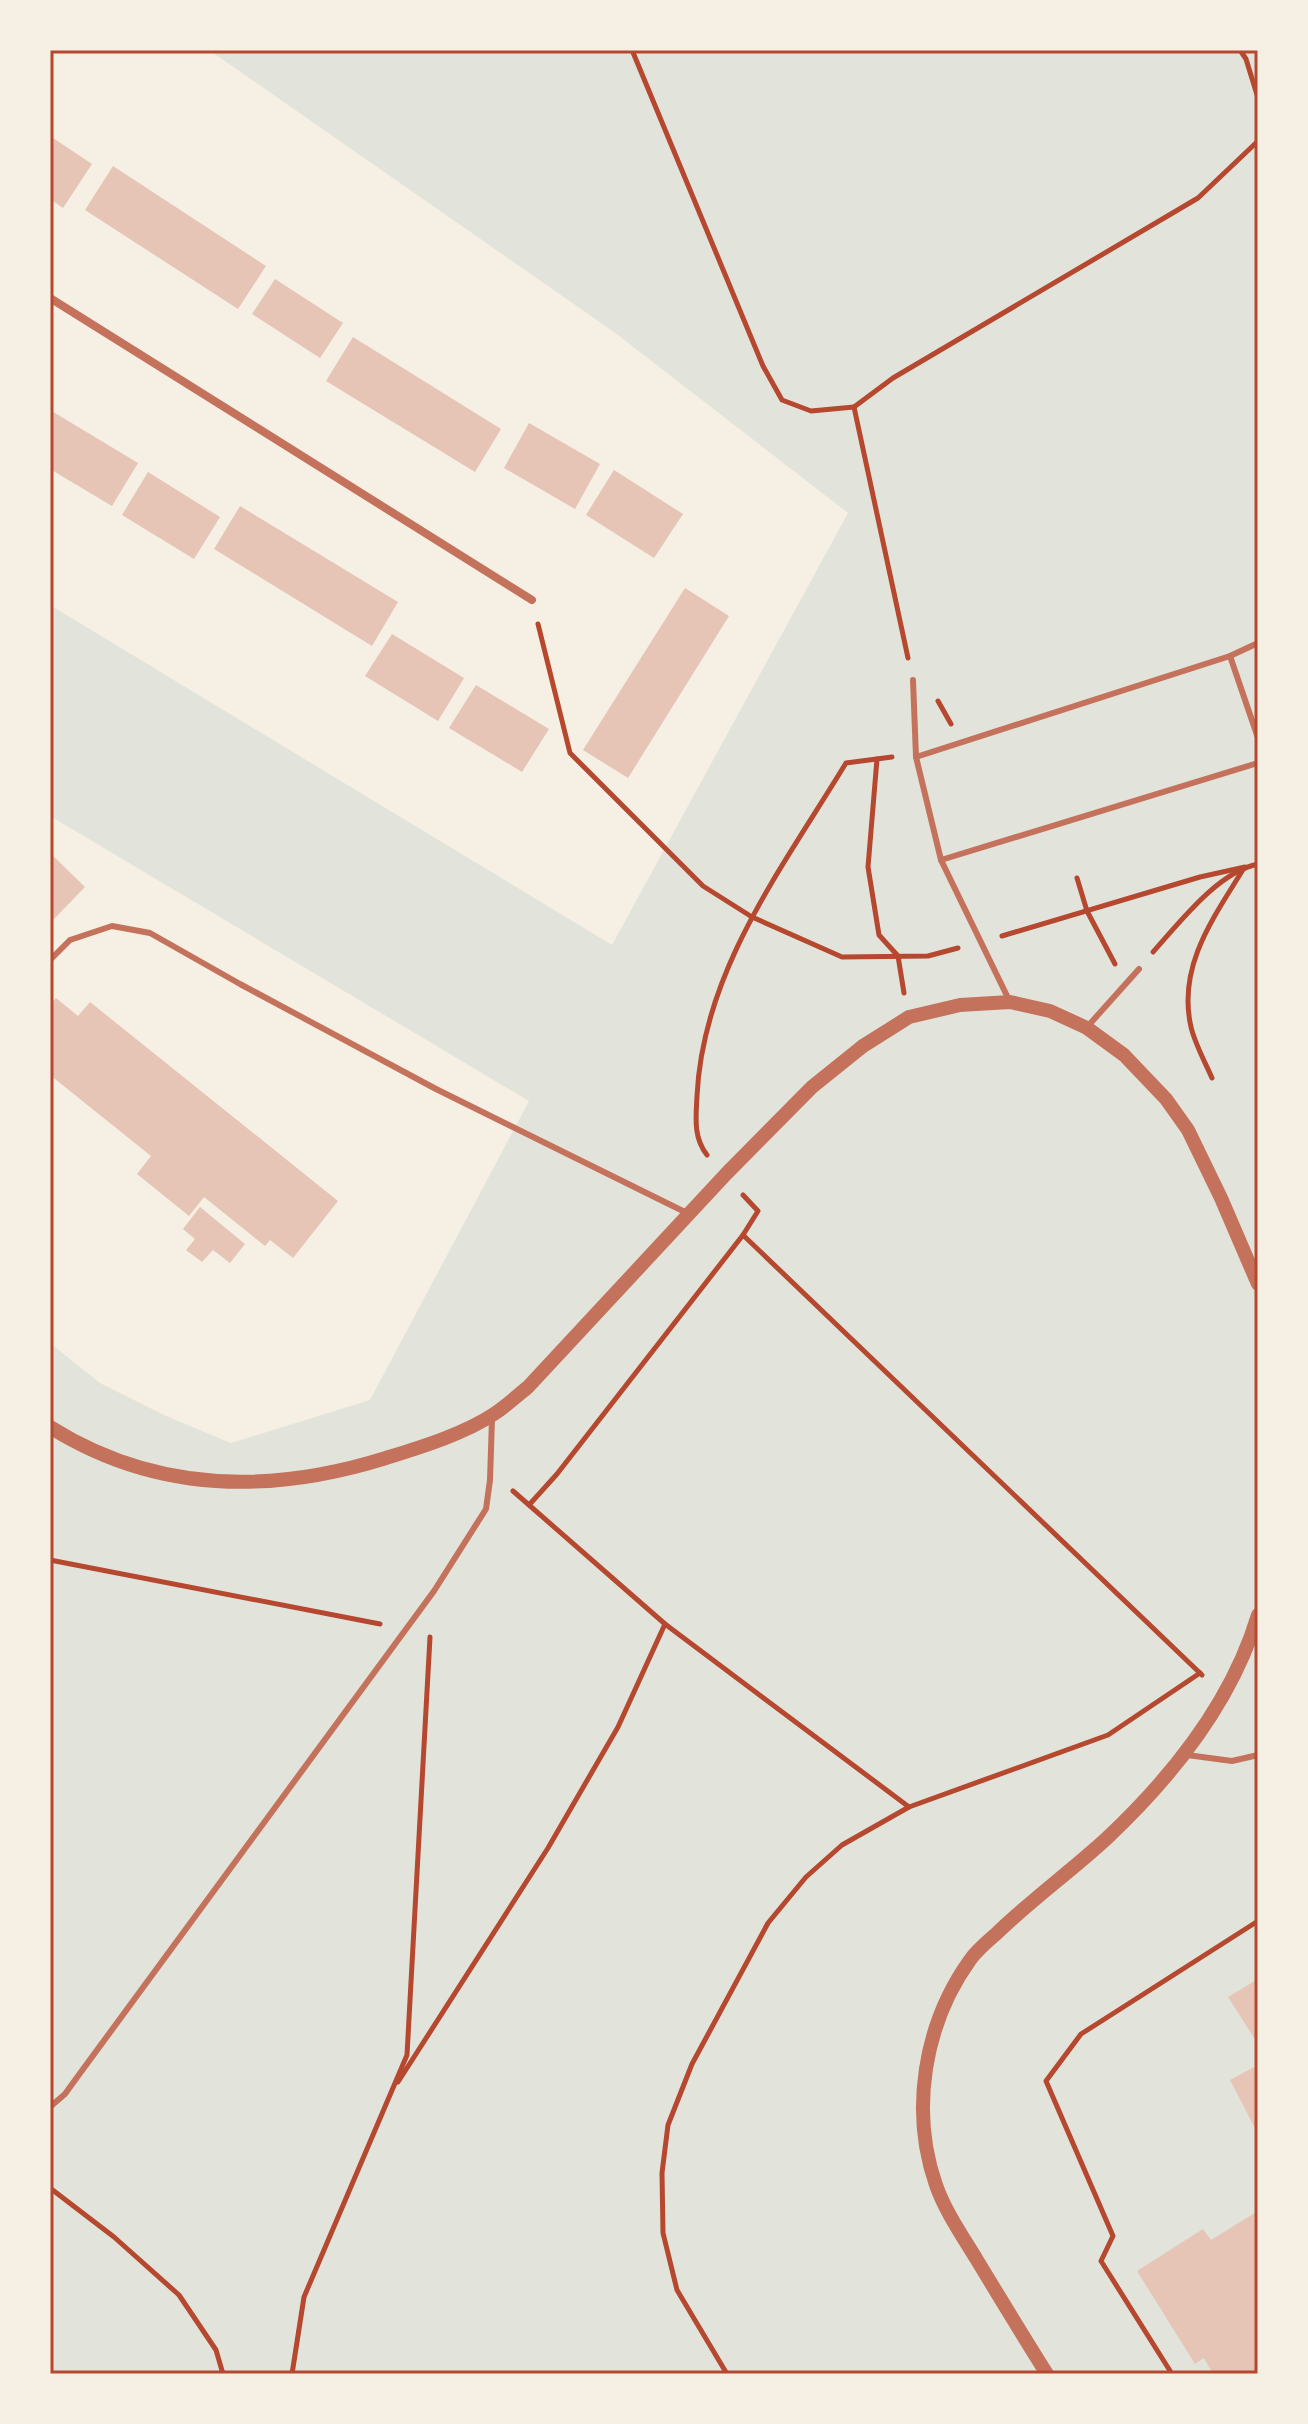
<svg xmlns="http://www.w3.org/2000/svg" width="1308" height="2424" viewBox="0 0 1308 2424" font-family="Figtree,sans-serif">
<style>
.green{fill:#e2e4dc}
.building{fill:#e6c5b7}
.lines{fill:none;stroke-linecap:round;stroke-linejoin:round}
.path{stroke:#b5482f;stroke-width:5}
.service{stroke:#c5725c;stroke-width:6}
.minor{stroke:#c5725c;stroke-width:8}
.tertiary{stroke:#c5725c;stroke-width:14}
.neatline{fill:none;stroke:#b5482f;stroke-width:3}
</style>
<rect width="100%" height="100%" fill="#f6efe4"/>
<path class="green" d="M209,50H1258V2374H50V1343L100,1383L166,1416L231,1443L370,1400L529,1101L50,816V605L612,945L848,513L614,332Z"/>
<g class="building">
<path d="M50,136L92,164L63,208L50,199Z"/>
<path d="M113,166L266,266L238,309L85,210Z"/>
<path d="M275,279L343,323L320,358L252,314Z"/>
<path d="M353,337L501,429L475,472L326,381Z"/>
<path d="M50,410L138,463L112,506L50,469Z"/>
<path d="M529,423L600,464L575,509L504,468Z"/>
<path d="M614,470L683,514L654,558L586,515Z"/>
<path d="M148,472L220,517L194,559L122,515Z"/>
<path d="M240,506L398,602L372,646L214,549Z"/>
<path d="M685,588L729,616L628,778L583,750Z"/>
<path d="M392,634L464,678L438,721L365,676Z"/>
<path d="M476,685L549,729L522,772L449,728Z"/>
<path d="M50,853L85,887L54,919L50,916Z"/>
<path d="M56,998L78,1016L90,1002L338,1201L293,1258L270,1240L265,1246L204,1197L189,1216L137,1174L151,1156L50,1075V1005Z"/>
<path d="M200,1207L245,1244L230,1263L213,1250L202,1262L186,1250L195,1239L183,1229Z"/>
<path d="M1258,1979V2044L1228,1997Z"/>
<path d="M1258,2065V2134L1230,2080Z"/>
<path d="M1258,2211V2374H1213L1204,2358L1195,2364L1137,2271L1203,2229L1211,2240Z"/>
</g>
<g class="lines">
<g class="path">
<path d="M632,50L763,366L782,400L811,411L854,407L908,658"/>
<path d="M1240,50L1246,59L1258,98"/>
<path d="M854,407L893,378L1198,198L1258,141"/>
<path d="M538,624L570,753L703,886L752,917L842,957L928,956L958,948"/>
<path d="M938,701L951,724"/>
<path d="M877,759L868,867L879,935L898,956L904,993"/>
<path d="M1077,878L1087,911L1115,964"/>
<path d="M1002,936L1200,877L1245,867"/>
<path d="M1153,952C1180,922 1218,872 1258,864"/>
<path d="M1212,1078C1205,1062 1195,1044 1191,1027C1177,966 1214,917 1244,868"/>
<path d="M707,1155C693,1137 696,1117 697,1096C703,970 783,867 846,763L892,757"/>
<path d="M743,1235L1202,1675"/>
<path d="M513,1491L665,1624L909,1807"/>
<path d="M529,1505L557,1474L743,1235L758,1211L743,1195"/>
<path d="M50,1560L380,1624"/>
<path d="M398,2082L548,1848L618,1727L665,1624"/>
<path d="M50,2188L114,2237L179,2295L216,2350L223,2374"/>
<path d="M292,2374L304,2297L407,2055L430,1637"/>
<path d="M727,2374L677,2290L663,2233L662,2173L668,2125L692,2064L768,1923L806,1877L842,1845L909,1807L1108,1735L1200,1673"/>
<path d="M1172,2374L1101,2261L1113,2236L1046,2081L1081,2034L1258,1921"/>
</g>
<g class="service">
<path d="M1230,656L1258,643"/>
<path d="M913,680L916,757L941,860L1010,1002"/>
<path d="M916,757L1230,656L1258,738"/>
<path d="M941,860L1258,763"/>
<path d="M50,960L70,940L112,926L150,933L240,984L436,1089L687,1213"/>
<path d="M1088,1026L1139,969"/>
<path d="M1187,1755L1232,1761L1258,1755"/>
<path d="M50,2107L65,2094L78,2076L434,1591L486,1509L490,1480L492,1419"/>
</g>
<path class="minor" d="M50,298L532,600"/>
<g class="tertiary">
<path d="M50,1427C155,1493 271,1494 386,1458C421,1447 464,1434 494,1414C506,1406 517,1396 528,1387L726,1174L812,1087L863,1046L909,1017L960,1005L1010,1002L1050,1011L1087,1028L1124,1055L1166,1099L1188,1130L1221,1198L1258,1284"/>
<path d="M1047,2374C1023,2336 1000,2298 977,2260C963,2237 945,2211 936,2185C910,2111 924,2024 970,1960C977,1950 987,1942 996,1934C1031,1900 1070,1872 1106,1839C1171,1778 1232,1702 1258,1615"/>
</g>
</g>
<rect width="1308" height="2424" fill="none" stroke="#f6efe4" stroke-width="104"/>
<rect x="52" y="52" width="1204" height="2320" class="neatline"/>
</svg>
